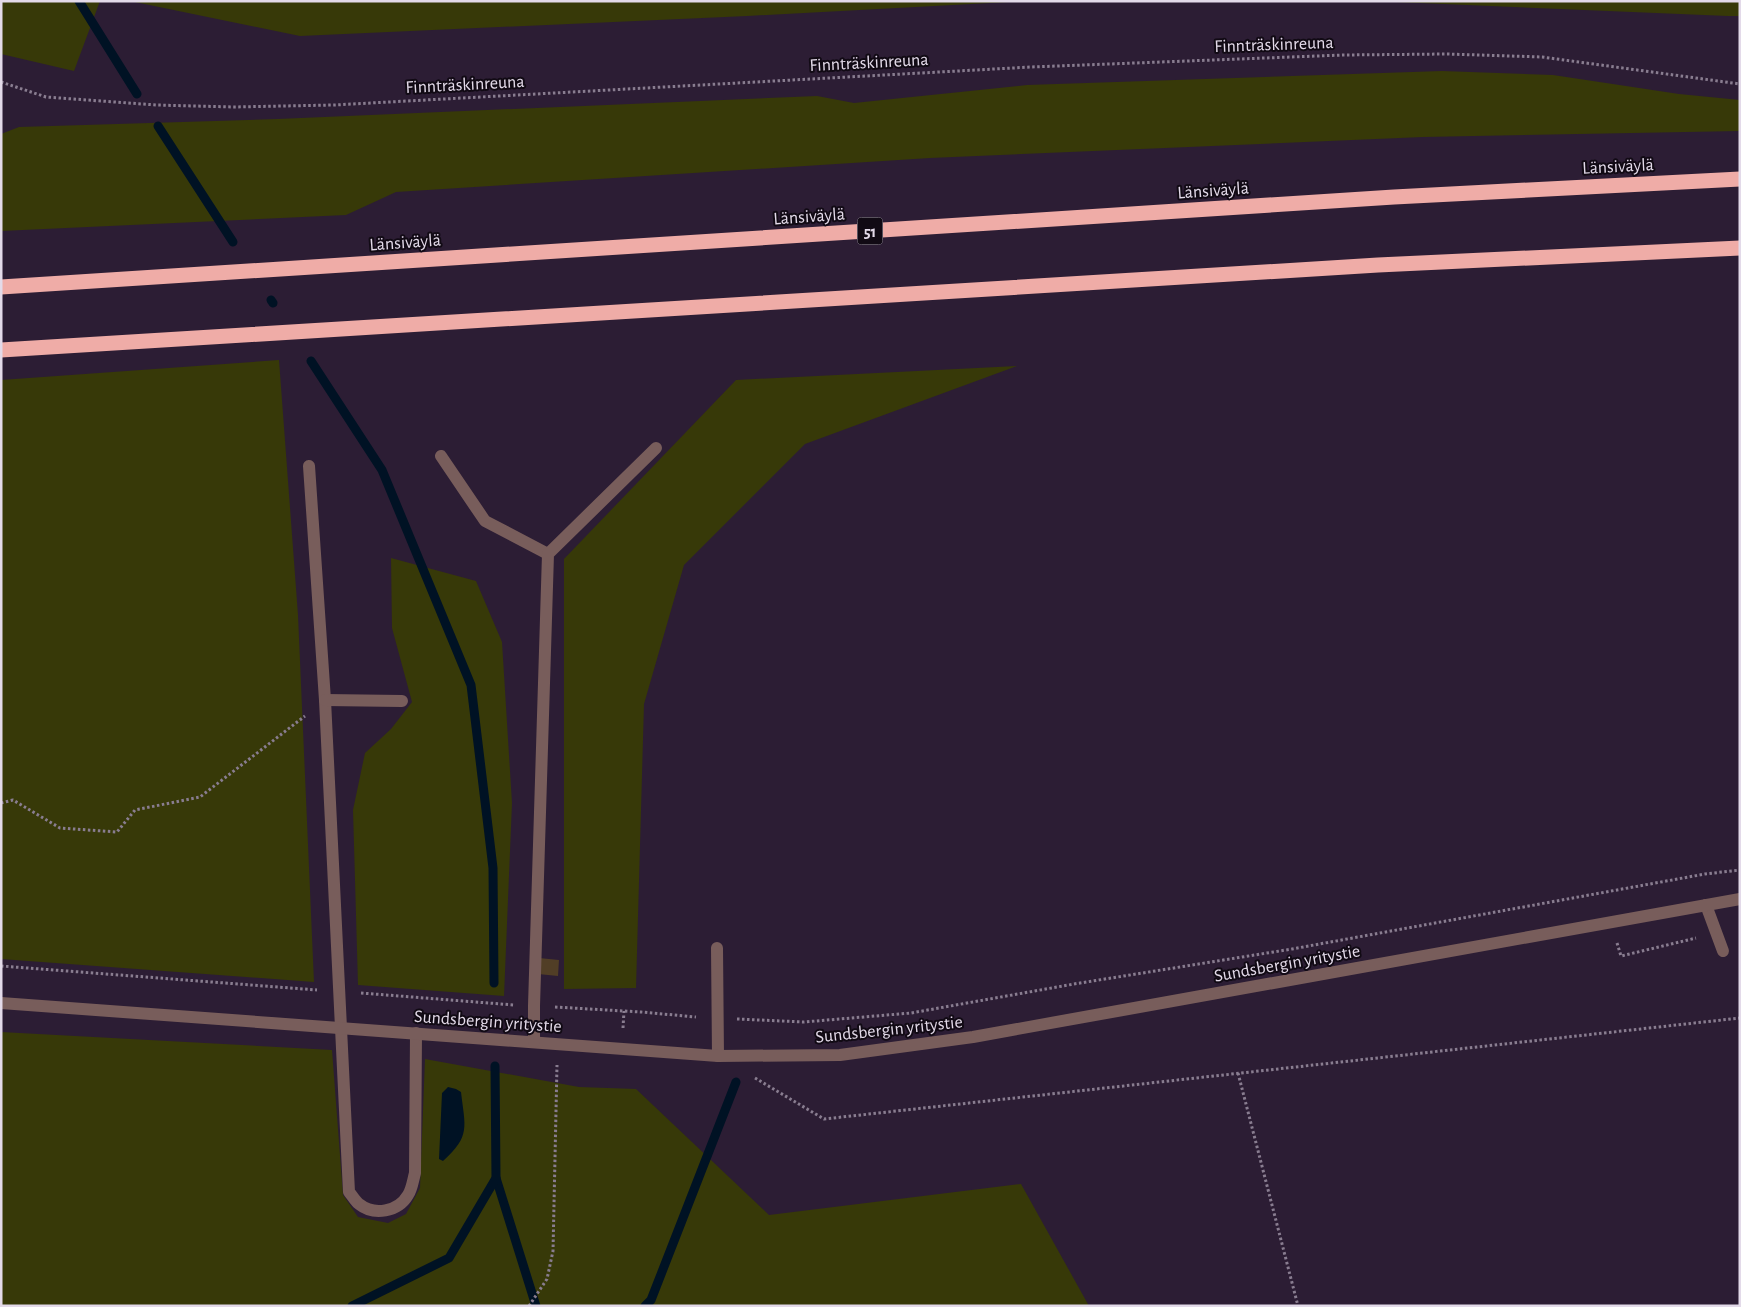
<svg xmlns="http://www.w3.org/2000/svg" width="1741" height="1307" viewBox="0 0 1741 1307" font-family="'Alegreya Sans',sans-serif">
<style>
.green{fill:#373908}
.water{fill:#001224}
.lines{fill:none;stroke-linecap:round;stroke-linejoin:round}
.stream{stroke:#001224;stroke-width:9}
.building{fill:#513e26}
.path{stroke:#897d90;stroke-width:3;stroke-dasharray:2.5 2.5;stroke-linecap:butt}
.minor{stroke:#785d5b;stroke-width:12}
.highway{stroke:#efaca7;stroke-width:15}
.labels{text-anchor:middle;stroke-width:4;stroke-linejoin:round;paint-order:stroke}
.shield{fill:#110a14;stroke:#a49ca9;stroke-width:1}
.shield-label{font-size:16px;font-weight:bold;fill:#e3dae9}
.street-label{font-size:18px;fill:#e3dae9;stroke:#110a14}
</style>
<rect width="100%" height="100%" fill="#2c1d34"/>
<g class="green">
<path d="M1,1H100L74,71L1,54Z"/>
<path d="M130,1H1026L747,16L300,36Z"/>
<path d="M1373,1H1740V16H1728Z"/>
<path d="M1442,71L1553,75L1679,94L1740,100V131L1423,137L930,158L396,192L346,215L1,231V134L19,127L278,119L817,96L854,103L1027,85Z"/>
<path d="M279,360L298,615L314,982L1,959V380Z"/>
<path d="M1017,366L805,444L684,565L644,704L636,988L564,989V559L736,380Z"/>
<path d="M391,558L476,581L502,642L512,803L504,996L358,985L353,810L365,753L391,729L412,702L392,628Z"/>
<path d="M1,1032L332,1050L343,1195L358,1217L388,1223L406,1214L420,1188L425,1059L579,1087L636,1089L769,1215L1021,1184L1089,1306H1Z"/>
</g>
<path class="water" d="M448,1087L456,1089L461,1092C465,1127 471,1136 443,1161L439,1159L442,1093Z"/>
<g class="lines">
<g class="stream">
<path d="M79,1L137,94"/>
<path d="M158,126L233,242"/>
<path d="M271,300L273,303"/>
<path d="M311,361L382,470L471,685L493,868L494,983"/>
<path d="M496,1178L536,1306"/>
<path d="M352,1306L449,1258L496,1178L495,1066"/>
<path d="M645,1306L651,1300L736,1082"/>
</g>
</g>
<path class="building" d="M539,958L559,960L558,976L538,974Z"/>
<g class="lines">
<g class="path">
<path d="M1,82L46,97L156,105L234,107L334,105L1031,67L1343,55L1447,54L1542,57L1740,84"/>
<path d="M1,803L13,800L60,828L117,832L135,810L200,797L305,716"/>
<path d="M1617,943L1621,956L1696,938"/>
<path d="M1,966L317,990"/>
<path d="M361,993L514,1005"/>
<path d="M555,1007L641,1012L696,1017"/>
<path d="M737,1019L804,1022L911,1013L1074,984L1292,949L1705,874L1740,870"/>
<path d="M623,1028L624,1011"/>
<path d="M1238,1073L1298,1306"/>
<path d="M755,1078L824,1119L1740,1018"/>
<path d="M529,1306L547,1279L553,1251L557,1065"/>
</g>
<g class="minor">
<path d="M441,456L485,521L548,554"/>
<path d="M309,466L325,700L349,1192C352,1195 355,1201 359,1204C374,1216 398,1212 408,1195C412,1189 413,1180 415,1173L416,1033"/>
<path d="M325,700L402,701"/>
<path d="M1706,905L1723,951"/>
<path d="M717,948L718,1056"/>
<path d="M1,1003L718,1056L840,1055L973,1037L1740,899"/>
<path d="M534,1042V1006L548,554L656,448"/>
</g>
<g class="highway">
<path d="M1,287L1394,197L1740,179"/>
<path d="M1,350L1378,265L1740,248"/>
</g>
</g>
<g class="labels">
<rect class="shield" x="857.5" y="217.5" width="25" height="27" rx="4"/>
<g class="shield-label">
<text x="870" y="237">51</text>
</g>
<g class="street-label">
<text transform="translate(1274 44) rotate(-2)" y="6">Finnträskinreuna</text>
<text transform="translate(869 62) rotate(-3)" y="6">Finnträskinreuna</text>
<text transform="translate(465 84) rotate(-3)" y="6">Finnträskinreuna</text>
<text transform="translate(1618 166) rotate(-3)" y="6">Länsiväylä</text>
<text transform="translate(1213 190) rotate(-4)" y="6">Länsiväylä</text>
<text transform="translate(809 216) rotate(-4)" y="6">Länsiväylä</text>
<text transform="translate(405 242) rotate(-4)" y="6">Länsiväylä</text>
<text transform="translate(1287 963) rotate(-10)" y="6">Sundsbergin yritystie</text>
<text transform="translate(488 1021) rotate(4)" y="6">Sundsbergin yritystie</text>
<text transform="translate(889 1029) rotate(-6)" y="6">Sundsbergin yritystie</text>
</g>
</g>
<rect width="1741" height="1307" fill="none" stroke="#e3dae9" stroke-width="5"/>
</svg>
